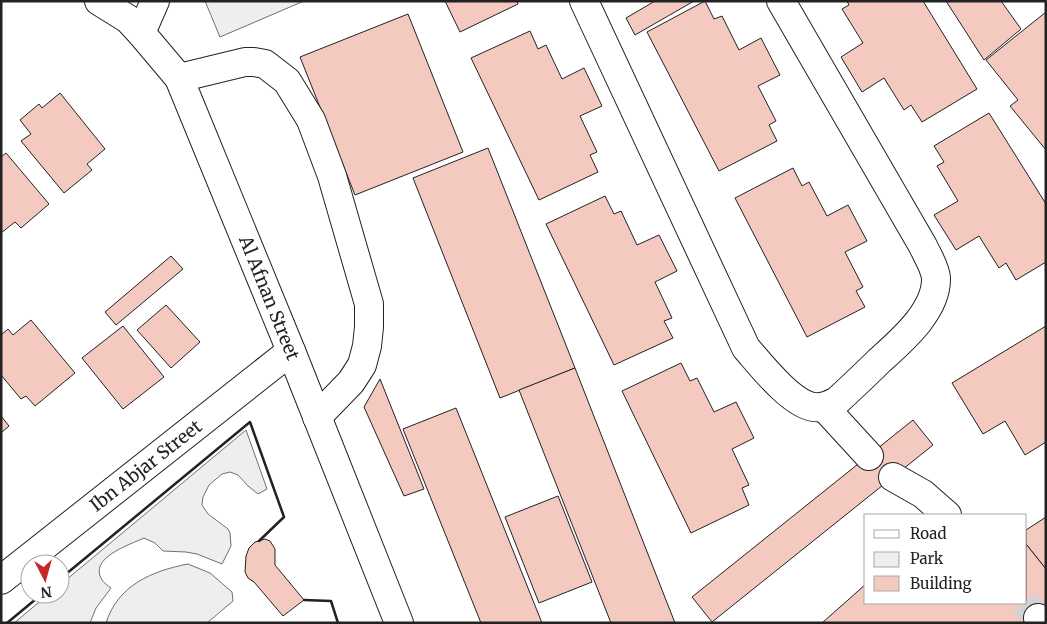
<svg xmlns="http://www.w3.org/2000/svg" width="1047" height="624" viewBox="0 0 1047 624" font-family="Merriweather,serif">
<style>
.green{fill:#eee;stroke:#6f6f6f}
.building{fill:#f3c9c0;stroke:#222}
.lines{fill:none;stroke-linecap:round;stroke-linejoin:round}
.minor-tunnel{stroke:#d3d3d3;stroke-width:28;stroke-dasharray:28 14;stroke-linecap:butt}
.minor-casing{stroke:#222;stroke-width:30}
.minor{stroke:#fff;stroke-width:28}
.wall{stroke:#222;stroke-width:2.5}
.labels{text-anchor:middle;stroke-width:4;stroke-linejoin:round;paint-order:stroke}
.street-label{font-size:18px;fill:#222;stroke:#fff}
</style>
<rect width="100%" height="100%" fill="#fff"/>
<g class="green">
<path d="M205,1H304L220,37Z"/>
<path d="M246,430L267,489L258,494L248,486L238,475L230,472L222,474L209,485L203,497L202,505L208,514L228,529L230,533L231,546L222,564L197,554L186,552L163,551L155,543L144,538C129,545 88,558 102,580C104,583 108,586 111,588L96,608L90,623H14L49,594H60V585Z"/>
<path d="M188,564L210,573L232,592L233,601L207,623H106C118,585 152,571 188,564Z"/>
</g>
<g class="building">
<path d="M445,1H517L518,4L460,32Z"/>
<path d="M655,1H694L635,35L626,18Z"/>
<path d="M705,1L714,19L722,16L739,50L761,38L780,75L758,86L776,121L769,125L777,141L719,171L647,32Z"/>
<path d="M847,1H923L977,89L922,122L911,105L904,110L884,78L862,92L841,57L863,43L842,9L849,5Z"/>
<path d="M946,1H1001L1021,29L984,60Z"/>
<path d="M1046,12V150L1010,106L1018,100L986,60Z"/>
<path d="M408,14L463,152L355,195L300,57Z"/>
<path d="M530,31L538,49L546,45L562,79L584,68L602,106L580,116L597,152L590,155L598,172L539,200L471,58Z"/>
<path d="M60,93L105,149L87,164L92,170L64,193L21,141L31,134L20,120L39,104L42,108Z"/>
<path d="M989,113L1046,204V262L1016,280L1006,263L999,268L979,236L956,250L934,215L958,201L937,166L944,162L934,146Z"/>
<path d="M488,148L575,368L500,398L413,178Z"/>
<path d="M6,153L49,204L21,228L15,222L1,233V157Z"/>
<path d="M793,168L802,186L809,182L827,216L848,205L867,241L845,252L863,287L856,291L865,307L807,337L735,198Z"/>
<path d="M605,196L614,214L621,211L637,245L659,235L677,271L655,282L672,318L664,321L673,338L614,365L546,224Z"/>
<path d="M171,256L183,269L116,325L105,312Z"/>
<path d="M166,305L200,342L171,368L137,330Z"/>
<path d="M31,320L75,373L35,406L26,396L21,399L1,375V335L8,329L13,335Z"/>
<path d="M123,326L164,377L123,409L82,358Z"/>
<path d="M1046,326V442L1025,455L1005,421L983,434L952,383Z"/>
<path d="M681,363L690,381L697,378L714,412L736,402L754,438L732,449L749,485L742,488L749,505L691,533L622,391Z"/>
<path d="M575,368L675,623H611L519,390Z"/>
<path d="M380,379L424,489L404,496L364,407Z"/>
<path d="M456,408L542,623H481L403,429Z"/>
<path d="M1,416L9,426L1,433Z"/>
<path d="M913,420L933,445L712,622L692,597Z"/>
<path d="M558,496L592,582L539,603L505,517Z"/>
<path d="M1046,517V569L1026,544V530Z"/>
<path d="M265,539L270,541L275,549V565L304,600L283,616L254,582L248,578L245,572L246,556L249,548L255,542Z"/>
<path d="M1026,544L1046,569V612L1033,623H822L866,584V603H1026Z"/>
</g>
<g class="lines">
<path class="minor-tunnel" d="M1024,603L1038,618"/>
<g class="minor-casing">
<g id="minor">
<path d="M99,1L128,19L141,33L179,78L291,351L399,623"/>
<path d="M584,1L746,348C761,365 791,404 814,407C823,408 829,405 837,401C851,388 865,375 879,361C901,341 937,311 936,278C935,267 927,255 923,246L781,1"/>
<path d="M141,33L155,1"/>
<path d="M179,78L245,62H254L265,64L287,81L311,120L332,176L369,304V327L367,346L362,365L351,382L317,417"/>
<path d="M824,407L869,456"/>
<path d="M893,477L923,494L947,515"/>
<path d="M1,580L291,351"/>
<path d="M1038,618L1042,623"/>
</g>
</g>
<use href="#minor" class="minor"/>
<g class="wall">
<path d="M60,579L250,422L284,517L259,541"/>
<path d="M304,600L331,601L338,623"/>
<path d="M7,623L42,594"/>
</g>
</g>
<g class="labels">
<g class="street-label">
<text transform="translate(269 298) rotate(68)" y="6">Al Afnan Street</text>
<text transform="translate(146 466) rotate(-38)" y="6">Ibn Abjar Street</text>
</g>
</g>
<rect width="1047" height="624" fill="none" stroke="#222222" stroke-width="5"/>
<rect x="864" y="514" width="162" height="90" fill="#ffffff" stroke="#a7a7a7"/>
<rect x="874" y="530" width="25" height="8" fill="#ffffff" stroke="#a7a7a7"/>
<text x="910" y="539" font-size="15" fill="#222222">Road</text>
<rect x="874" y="552" width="25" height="15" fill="#eeeeee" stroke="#a7a7a7"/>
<text x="910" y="564" font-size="15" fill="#222222">Park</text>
<rect x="874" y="576" width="25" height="15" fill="#f3c9c0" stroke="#a7a7a7"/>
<text x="910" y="589" font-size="15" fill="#222222">Building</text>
<g transform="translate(45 579) rotate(174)"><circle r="24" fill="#ffffff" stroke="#a7a7a7"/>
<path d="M0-4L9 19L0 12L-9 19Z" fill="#c62828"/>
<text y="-8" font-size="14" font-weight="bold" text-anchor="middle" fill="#222222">N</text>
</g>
</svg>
